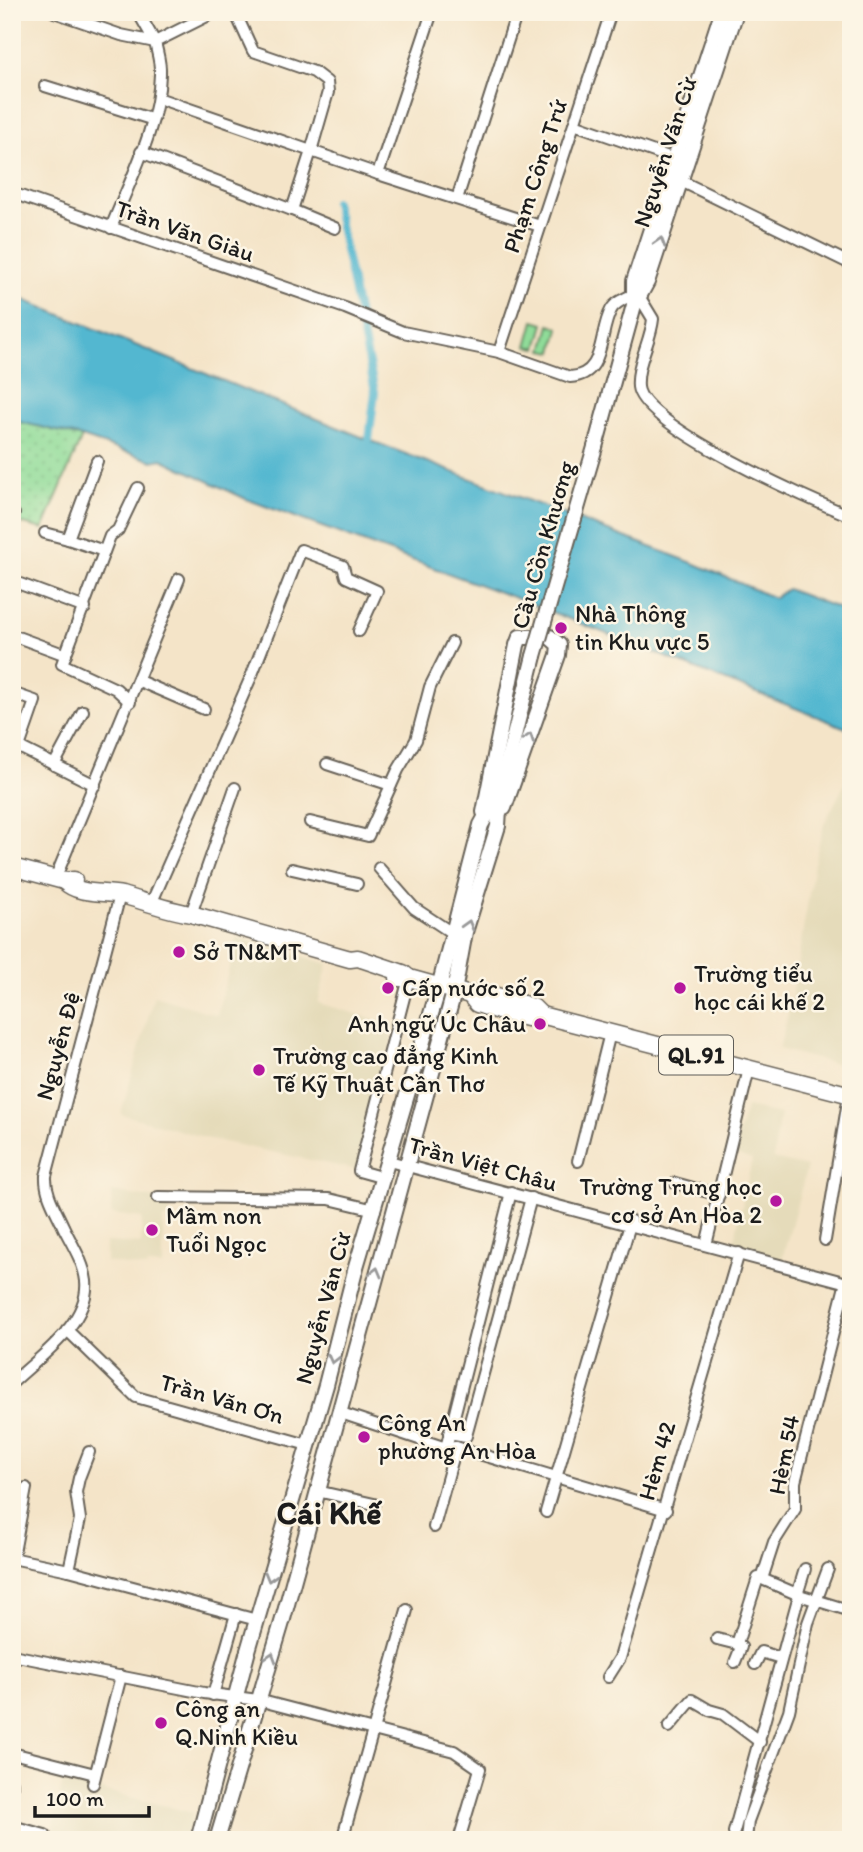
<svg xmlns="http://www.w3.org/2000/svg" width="863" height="1852" viewBox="0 0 863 1852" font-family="Itim,sans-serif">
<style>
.built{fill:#e5dbba}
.grass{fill:url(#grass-dots);stroke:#567c5a;stroke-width:2}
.pitch{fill:#90dc99;stroke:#567c5a;stroke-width:2}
.water{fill:#52b7d0;stroke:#376a76;stroke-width:2}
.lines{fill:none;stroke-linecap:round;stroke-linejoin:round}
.canal{stroke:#52b7d0;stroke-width:8}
.minor-casing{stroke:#686258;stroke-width:14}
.major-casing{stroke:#686258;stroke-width:18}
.highway-casing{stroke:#686258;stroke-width:19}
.minor{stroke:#fff;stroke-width:10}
.major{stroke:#fff;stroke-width:14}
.highway{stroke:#fff;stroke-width:16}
.major-bridge-casing{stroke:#686258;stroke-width:18;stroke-linecap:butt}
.major-bridge{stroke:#fff;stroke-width:14}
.oneway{stroke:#999}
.poi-dot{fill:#b5179e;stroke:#fcf5e5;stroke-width:2.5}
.labels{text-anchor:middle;stroke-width:5;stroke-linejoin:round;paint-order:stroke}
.shield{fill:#fcf5e5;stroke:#5f5d58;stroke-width:2}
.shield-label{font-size:23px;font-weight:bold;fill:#1c1c1c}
.street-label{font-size:24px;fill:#1c1c1c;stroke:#fcf5e5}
.poi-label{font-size:24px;fill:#1c1c1c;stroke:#fcf5e5;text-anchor:start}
.district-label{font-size:32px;font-weight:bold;fill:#1c1c1c;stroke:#fcf5e5}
</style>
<defs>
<pattern id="grass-dots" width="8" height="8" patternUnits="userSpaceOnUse" patternTransform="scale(1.75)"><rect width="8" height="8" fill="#90dc99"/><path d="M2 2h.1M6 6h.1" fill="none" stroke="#7cbc83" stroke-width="1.8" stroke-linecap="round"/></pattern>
</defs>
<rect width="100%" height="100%" fill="#fcf5e5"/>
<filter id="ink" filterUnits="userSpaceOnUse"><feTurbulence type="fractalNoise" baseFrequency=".0143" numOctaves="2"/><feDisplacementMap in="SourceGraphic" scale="14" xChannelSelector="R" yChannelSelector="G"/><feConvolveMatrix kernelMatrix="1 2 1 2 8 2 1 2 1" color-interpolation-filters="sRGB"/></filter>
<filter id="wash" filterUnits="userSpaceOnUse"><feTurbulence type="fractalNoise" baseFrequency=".00686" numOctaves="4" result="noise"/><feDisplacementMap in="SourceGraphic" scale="28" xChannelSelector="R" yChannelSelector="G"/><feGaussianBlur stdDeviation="1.57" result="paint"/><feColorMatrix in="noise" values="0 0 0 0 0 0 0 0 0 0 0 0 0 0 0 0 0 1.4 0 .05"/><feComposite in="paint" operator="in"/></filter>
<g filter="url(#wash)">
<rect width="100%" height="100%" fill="#f4e4c8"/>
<g class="built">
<path d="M851,772V1068L779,1049L791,1003L814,864L824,824Z"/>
<path d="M237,937L328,964L318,1003L395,1025L358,1170L210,1139L121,1114L154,996L217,1015Z"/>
<path d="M746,1107L780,1114L773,1159L807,1167L782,1259L733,1247L752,1160L733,1154Z"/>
<path d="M112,1192L170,1201V1217L163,1219V1266L147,1265V1268L106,1262V1242L141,1244L142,1218L111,1214Z"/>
<path d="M63,1780L193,1813L186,1840H50Z"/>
</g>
<path class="grass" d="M12,420L82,437L43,529L12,521Z"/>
<g class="pitch">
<path d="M534,321L544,324L537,348L527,346Z"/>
<path d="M550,325L559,328L553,352L543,350Z"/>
</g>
<path class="water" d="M12,295L369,440L698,565L774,598L787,589L851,613V730L521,600L246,499L162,459L153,461L82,437L12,420Z"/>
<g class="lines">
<path class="canal" d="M335,202L375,392L369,440"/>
</g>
</g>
<g filter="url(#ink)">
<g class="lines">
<g class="minor-casing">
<g id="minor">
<path d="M54,12L121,35L155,42"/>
<path d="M138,12L155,42"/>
<path d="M235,12L253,51L314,72L327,82L328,92L311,151L378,174"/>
<path d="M432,12L378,174L540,226"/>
<path d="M45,86L151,119"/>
<path d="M574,124L680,161"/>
<path d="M141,152L292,210L311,151L158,98"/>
<path d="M679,180L851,264"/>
<path d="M12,193L345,308L403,332L499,352L570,377C606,375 598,334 611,310C615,302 626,298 634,294"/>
<path d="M457,199L517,12"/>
<path d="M292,210L335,228"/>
<path d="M111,228C130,180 159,126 160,74C161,63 157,52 155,42L215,12"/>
<path d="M639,296L653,319C651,341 636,364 638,387C642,426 812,501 851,516"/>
<path d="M499,352L611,12"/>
<path d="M97,461L68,539L104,551"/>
<path d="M12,518L14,514"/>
<path d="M45,533L68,539"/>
<path d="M12,581L85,608"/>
<path d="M12,635L66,655"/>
<path d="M139,681L204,709"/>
<path d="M12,693L35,701L19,747L95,785"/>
<path d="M130,702L116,689L62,664L110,536L118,530L138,488"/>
<path d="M327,764L391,785"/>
<path d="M54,765L83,711"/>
<path d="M310,822L368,836L398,770L416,740L430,687L452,643"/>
<path d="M379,868L414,908L452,933"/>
<path d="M292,869L357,884"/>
<path d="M55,879L179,579"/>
<path d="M151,904L251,677L301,550L343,566L346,577L377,591L359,631"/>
<path d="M191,914L235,788"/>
<path d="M389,1161L851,1284"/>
<path d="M578,1161L610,1033"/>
<path d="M384,1178L359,1171L409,978"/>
<path d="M675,1183L719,1195"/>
<path d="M158,1197L329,1199L375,1210"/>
<path d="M825,1240L849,1095"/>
<path d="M706,1245L749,1069"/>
<path d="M67,1330L136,1397L308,1445"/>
<path d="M12,1383C39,1357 90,1323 86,1281C84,1262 71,1243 63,1226C56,1210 45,1194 46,1176L120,895"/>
<path d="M338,1412L446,1448L511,1192"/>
<path d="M449,1433L466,1436L531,1198"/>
<path d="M446,1448L456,1447L666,1510"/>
<path d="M317,1491L374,1504"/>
<path d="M546,1512L631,1221"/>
<path d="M434,1527L456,1447"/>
<path d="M12,1558L69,1570L257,1620"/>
<path d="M13,1558L26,1488"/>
<path d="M69,1570L80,1519L76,1492L79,1478L89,1452"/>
<path d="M762,1579L799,1595L851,1611"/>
<path d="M797,1595L805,1569"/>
<path d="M717,1639L737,1644L758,1578L762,1579L774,1542L795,1509V1482L846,1282"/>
<path d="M12,1655L204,1693L258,1700L454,1751L480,1769L459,1840"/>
<path d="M735,1662L741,1647L737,1644"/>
<path d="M755,1664L761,1652L781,1658"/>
<path d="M608,1677L620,1658L739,1253"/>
<path d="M213,1695L236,1614"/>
<path d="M669,1727L692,1700L709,1710L723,1714L760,1742"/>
<path d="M12,1753L95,1774"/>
<path d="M12,1783V1793"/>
<path d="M93,1784L121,1676"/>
<path d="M12,1826L45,1835"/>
<path d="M734,1832L799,1595"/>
<path d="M342,1840L407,1610"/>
<path d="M746,1840L748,1821L789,1711L808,1623L828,1569"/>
</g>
</g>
<g class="major-casing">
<g id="major">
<path d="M635,304L647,282L736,12"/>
<path d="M595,447L634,305V281L722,12"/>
<path d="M484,812L517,645L520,637H550L559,645L558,655L504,808"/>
<path d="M198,1840L247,1654L326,1385L356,1267L439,987L481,825L497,796"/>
<path d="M217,1840L283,1619L454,992L465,932L498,826L500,792L534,656"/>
</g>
</g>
<g class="highway-casing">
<g id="highway">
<path d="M12,867L64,881L74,880"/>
<path d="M64,881C79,896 104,891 122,895C146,902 167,910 191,914L350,959L358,958L403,973L409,978"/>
<path d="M398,978H409L470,995L482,992L511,1000L533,1007L541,1015"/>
<path d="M470,995L477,1004L495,1010L527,1018L541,1015L568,1022L851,1095"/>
</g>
</g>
<use href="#minor" class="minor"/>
<use href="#major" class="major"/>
<use href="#highway" class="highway"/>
<g class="major-bridge-casing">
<path id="major-bridge" d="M534,656L595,447"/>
</g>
<use href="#major-bridge" class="major-bridge"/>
</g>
<defs><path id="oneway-chevron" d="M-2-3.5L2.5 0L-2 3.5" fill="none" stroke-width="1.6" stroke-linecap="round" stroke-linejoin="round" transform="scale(1.75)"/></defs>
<g class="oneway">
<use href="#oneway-chevron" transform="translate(660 242) rotate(-73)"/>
<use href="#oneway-chevron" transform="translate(529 738) rotate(-71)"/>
<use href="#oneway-chevron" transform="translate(468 925) rotate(-74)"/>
<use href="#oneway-chevron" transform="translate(376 1272) rotate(-75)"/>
<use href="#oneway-chevron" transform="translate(333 1359) rotate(104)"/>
<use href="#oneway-chevron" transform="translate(270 1577) rotate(106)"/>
<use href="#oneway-chevron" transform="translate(271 1657) rotate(-73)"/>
</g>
</g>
<g class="poi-dot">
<circle cx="561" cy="628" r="7"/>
<circle cx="179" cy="952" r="7"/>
<circle cx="388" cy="988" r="7"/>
<circle cx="680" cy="988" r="7"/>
<circle cx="540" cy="1024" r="7"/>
<circle cx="259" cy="1070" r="7"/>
<circle cx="776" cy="1201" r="7"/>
<circle cx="152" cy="1230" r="7"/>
<circle cx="364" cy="1437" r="7"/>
<circle cx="161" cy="1723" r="7"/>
</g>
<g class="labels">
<rect class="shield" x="659" y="1035.5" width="74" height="39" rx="5"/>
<g class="shield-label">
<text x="696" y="1063">QL.91</text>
</g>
<g class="street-label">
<text transform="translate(665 152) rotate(-72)" y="8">Nguyễn Văn Cừ</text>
<text transform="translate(535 176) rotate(-72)" y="8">Phạm Công Trứ</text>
<text transform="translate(185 231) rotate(19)" y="8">Trần Văn Giàu</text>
<text transform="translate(543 545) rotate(-74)" y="8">Cầu Cồn Khương</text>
<text transform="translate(58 1046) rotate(-75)" y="8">Nguyễn Đệ</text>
<text transform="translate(483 1164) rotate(15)" y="8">Trần Việt Châu</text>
<text transform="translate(323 1308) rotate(-75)" y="8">Nguyễn Văn Cừ</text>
<text transform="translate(222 1399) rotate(16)" y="8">Trần Văn Ơn</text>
<text transform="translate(784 1455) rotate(-79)" y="8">Hèm 54</text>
<text transform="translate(657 1461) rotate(-74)" y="8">Hèm 42</text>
</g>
<g class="poi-label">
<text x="575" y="622">Nhà Thông<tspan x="575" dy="28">tin Khu vực 5</tspan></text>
<text x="193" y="960">Sở TN&amp;MT</text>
<text x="694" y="982">Trường tiểu<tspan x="694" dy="28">học cái khế 2</tspan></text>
<text x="402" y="996">Cấp nước số 2</text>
<text x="526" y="1032" text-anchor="end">Anh ngữ Úc Châu</text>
<text x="273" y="1064">Trường cao đẳng Kinh<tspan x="273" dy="28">Tế Kỹ Thuật Cần Thơ</tspan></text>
<text x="762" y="1195" text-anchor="end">Trường Trung học<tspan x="762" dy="28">cơ sở An Hòa 2</tspan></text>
<text x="166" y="1224">Mầm non<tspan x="166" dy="28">Tuổi Ngọc</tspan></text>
<text x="378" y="1431">Công An<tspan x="378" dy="28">phường An Hòa</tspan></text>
<text x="175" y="1717">Công an<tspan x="175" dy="28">Q.Ninh Kiều</tspan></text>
</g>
<g class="district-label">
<text x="329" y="1524">Cái Khế</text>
</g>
</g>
<rect width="863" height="1852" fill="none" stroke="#fcf5e5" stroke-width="42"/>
<path d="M35 1806v10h114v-10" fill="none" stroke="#1c1c1c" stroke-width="3.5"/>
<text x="46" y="1806" font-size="21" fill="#1c1c1c" stroke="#fcf5e5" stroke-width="5" paint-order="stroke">100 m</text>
</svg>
